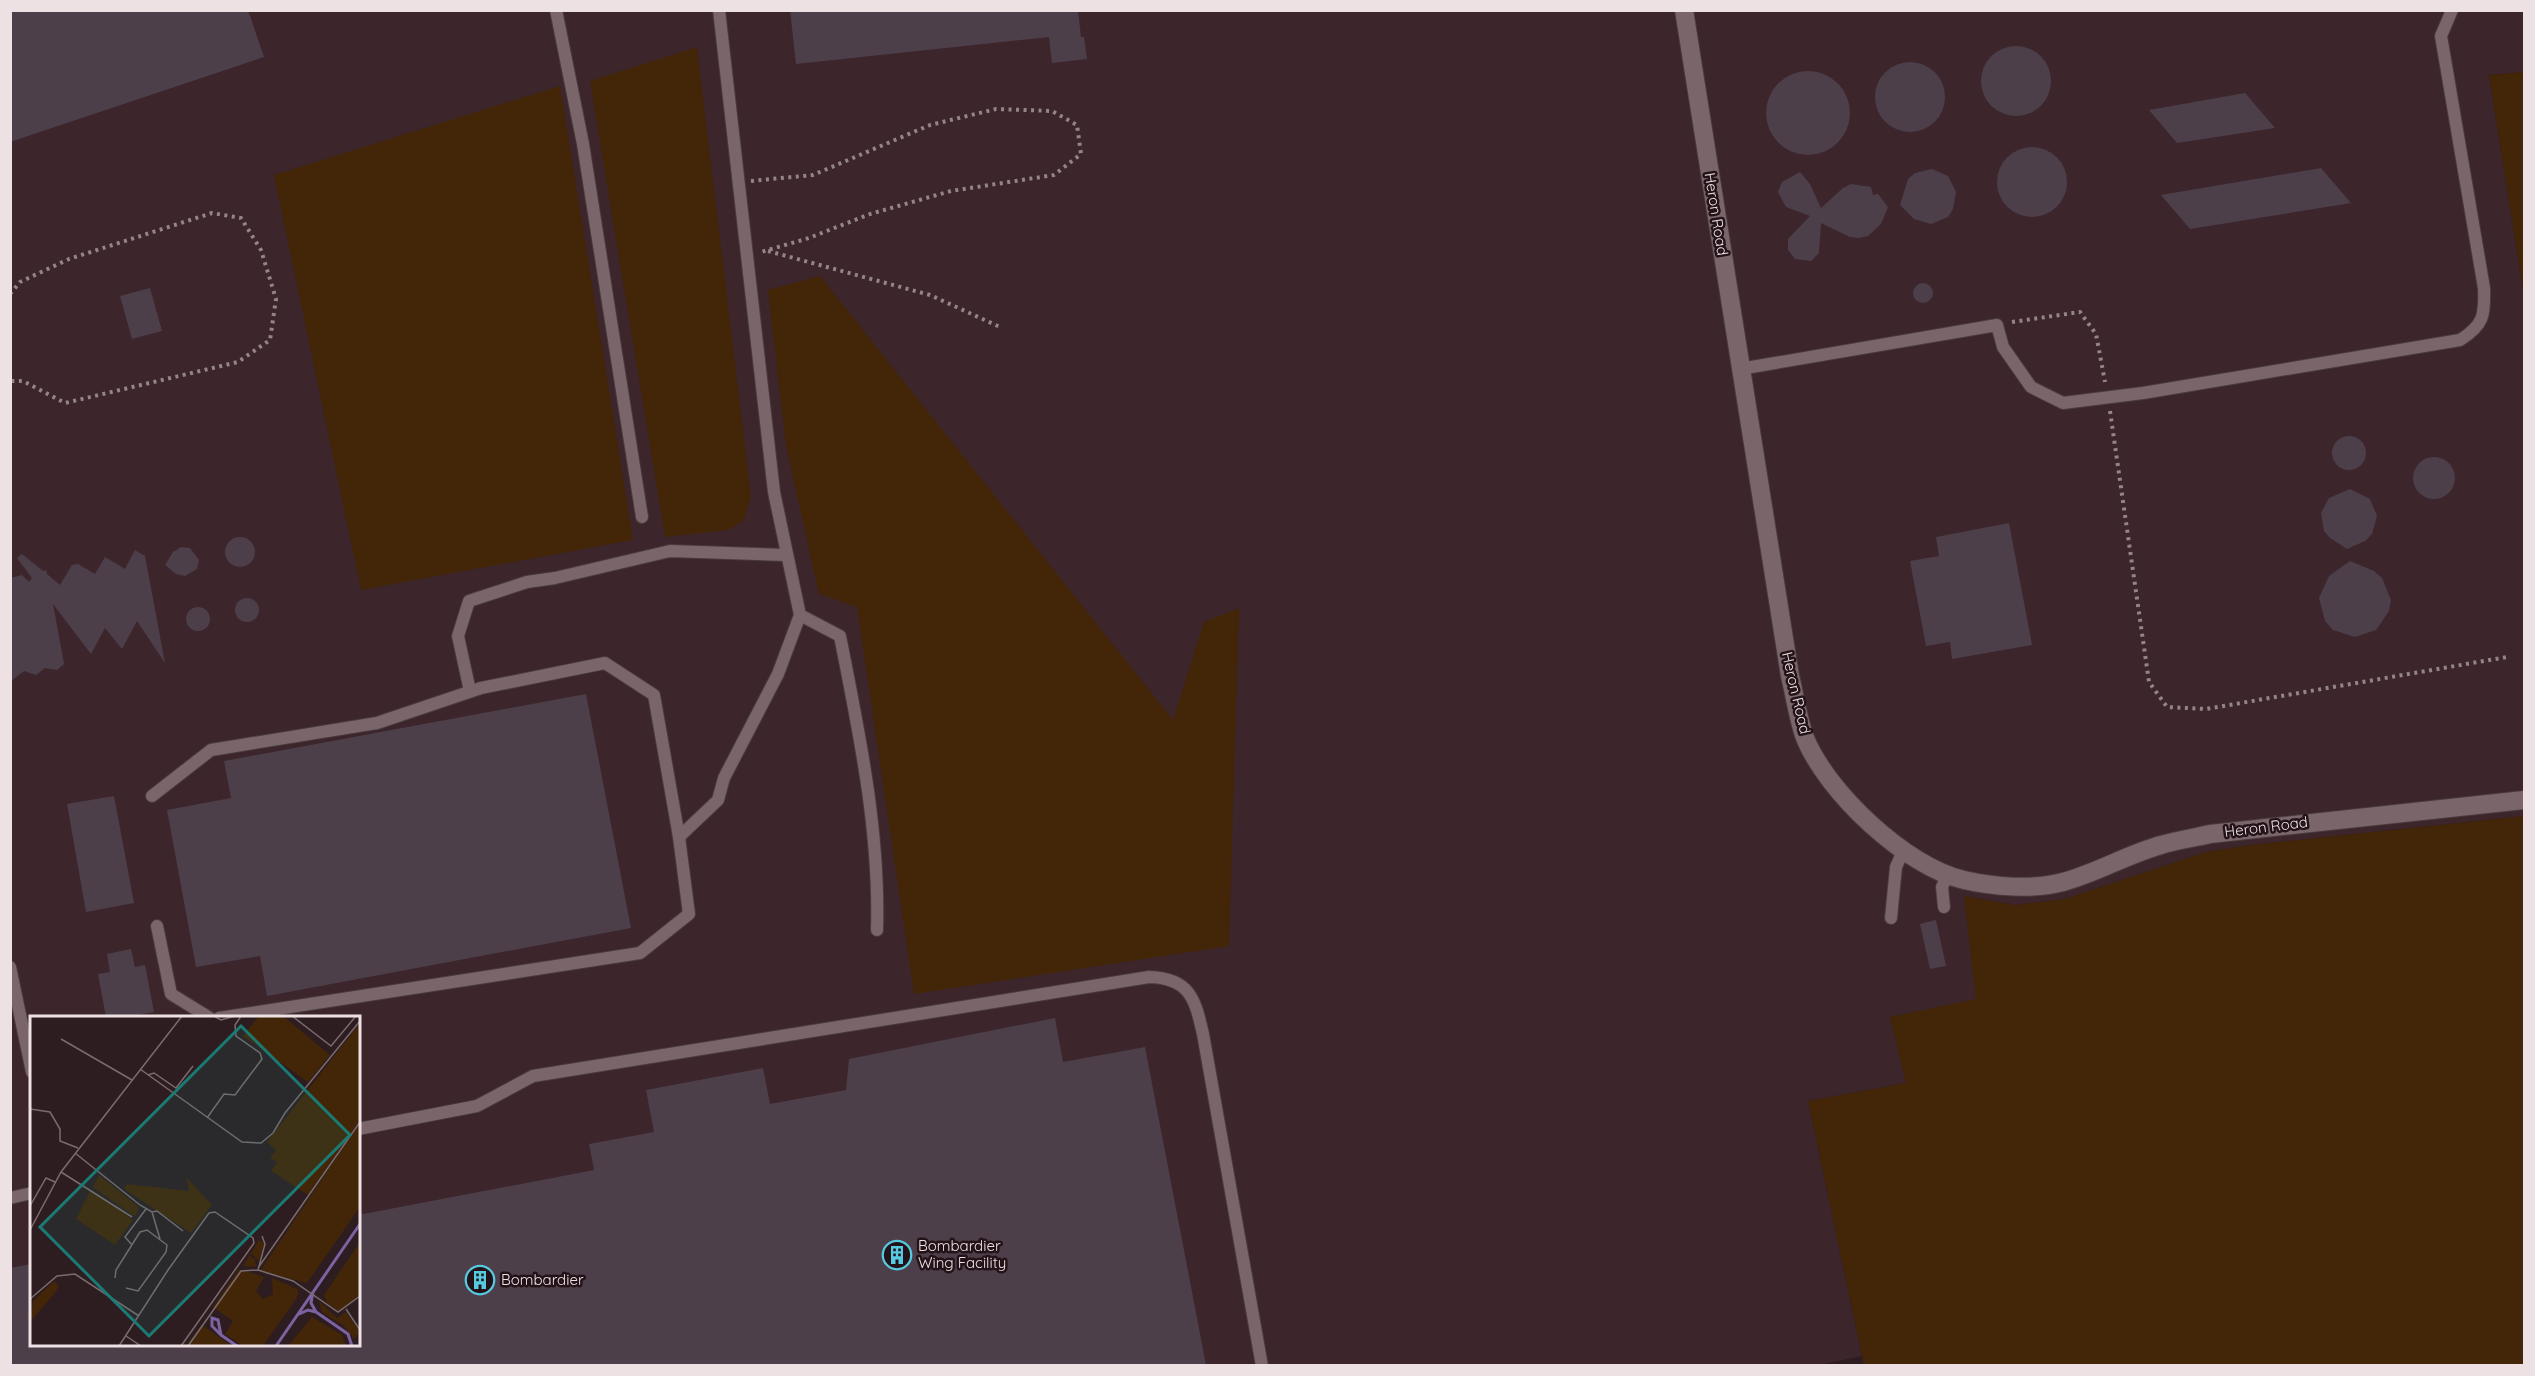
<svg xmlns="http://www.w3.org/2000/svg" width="2535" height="1376" viewBox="0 0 2535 1376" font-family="Quicksand,sans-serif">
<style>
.built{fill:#3c252b;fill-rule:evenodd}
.green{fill:#432607}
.building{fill:#4d3f4a}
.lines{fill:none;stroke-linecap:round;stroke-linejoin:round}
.lane-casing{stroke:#493b3f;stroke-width:14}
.street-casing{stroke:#493b3f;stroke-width:20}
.path{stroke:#938589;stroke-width:4;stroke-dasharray:3 4.5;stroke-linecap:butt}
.lane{stroke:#7a666a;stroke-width:12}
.street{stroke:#7a666a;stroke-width:18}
.labels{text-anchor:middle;stroke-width:5;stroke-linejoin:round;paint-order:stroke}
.street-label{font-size:15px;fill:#ede1e4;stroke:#231318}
.poi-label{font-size:15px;fill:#ede1e4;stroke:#231318;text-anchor:start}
.inset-river{fill:none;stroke:#7d62a2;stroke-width:3}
.inset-road{fill:none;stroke:#7a6b6f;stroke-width:1.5}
.view{fill:#1a7b74;fill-opacity:0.15;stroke:#1a7b74;stroke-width:3}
.inset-edge{fill:none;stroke:#ede1e4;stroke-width:3}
</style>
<rect width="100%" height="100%" fill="#2d1d21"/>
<path class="built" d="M10,11H2524V72L2489,75L2524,296V816L2250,845L2206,852L2065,899L2015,905L1965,896L1977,1000L1890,1017L1906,1083L1808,1101L1862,1356L1815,1366L11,1365ZM32,1018H358V1344H32Z"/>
<g class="green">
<path d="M697,47L751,497L744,520L728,530L665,537L590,81Z"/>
<path d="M2524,72V296L2489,75Z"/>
<path d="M560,86L633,540L361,590L274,175Z"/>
<path d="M820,276L1173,720L1204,622L1239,608L1229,946L914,994L857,607L819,594L786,446L768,290Z"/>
<path d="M2524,816V1365H1864L1808,1101L1906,1083L1890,1017L1976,999L1964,896L2015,905L2065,899L2206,852L2250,845Z"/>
</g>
<g class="building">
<path d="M10,10H248L264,57L10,142Z"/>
<path d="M790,10H1078L1081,37H1084L1087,59L1052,63L1049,37L796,64Z"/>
<circle cx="2016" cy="81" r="35"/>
<circle cx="1910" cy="97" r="35"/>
<circle cx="1808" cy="113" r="42"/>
<path d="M2245,93L2275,128L2177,143L2149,110Z"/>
<circle cx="2032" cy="182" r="35"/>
<path d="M2321,168L2351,203L2190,229L2161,195Z"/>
<path d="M1932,169L1948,176L1956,192L1953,209L1948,217L1931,224L1914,219L1900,205L1908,179L1915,173Z"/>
<path d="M1800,172L1810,184L1821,208L1843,188L1851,184L1871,187L1873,195L1878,194L1888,207L1881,224L1868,236L1859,238L1850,237L1821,223L1819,253L1811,261L1795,259L1788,250V239L1810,216L1786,207L1778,192L1782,182Z"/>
<circle cx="1923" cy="293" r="10"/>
<path d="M150,288L162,331L132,339L120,296Z"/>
<circle cx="2349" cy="453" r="17"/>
<circle cx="2434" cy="478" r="21"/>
<path d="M2350,489L2370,499L2377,516L2372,534L2365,541L2347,549L2330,538L2324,531L2321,513L2329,498Z"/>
<path d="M2009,523L2032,645L1952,659L1950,642L1926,646L1910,561L1939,556L1936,537Z"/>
<circle cx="240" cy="552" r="15"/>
<path d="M181,547L190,548L199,560L197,569L185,576L176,574L165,565L173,552Z"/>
<path d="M135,550L145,556L165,663L137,621L122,649L105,628L91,654L53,604L64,664L57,670L45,668L36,675L24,671L10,682V578L22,575L29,582L32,578L17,558L22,554L43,571L46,570L47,574L60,585L72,565L78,564L95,574L105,557L125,569Z"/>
<path d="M2350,561L2374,571L2382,578L2391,600L2389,611L2376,630L2355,637L2333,630L2325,621L2319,598L2329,576Z"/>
<circle cx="247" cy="610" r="12"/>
<circle cx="198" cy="619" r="12"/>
<path d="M586,694L631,928L267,996L260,956L196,967L167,810L231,798L224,761Z"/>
<path d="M114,796L134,903L86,912L67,804Z"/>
<path d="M1936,920L1946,966L1930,969L1920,924Z"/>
<path d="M131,949L135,967L145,965L154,1012L127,1017H106L98,974L110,972L107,954Z"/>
<path d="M1055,1018L1063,1062L1145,1047L1206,1365H10V1268L32,1264V1344H358V1215L594,1170L589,1144L654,1132L646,1090L763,1068L770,1104L846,1090L849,1059Z"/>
</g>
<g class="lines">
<g class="lane-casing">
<g id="lane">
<path d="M556,10L583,144L642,517"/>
<path d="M1740,369L1997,325L2003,347L2031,387L2063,403L2143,393L2460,340C2484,325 2485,315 2484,288L2441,36L2452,10"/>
<path d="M800,615L840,636C859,732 880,832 877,930"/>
<path d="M470,691L458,636L469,601L527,582L555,578L670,551L787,555"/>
<path d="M152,796L211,750L377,723L481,688L605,663L654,695L679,837L689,914L640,953L219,1018"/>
<path d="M679,837L718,800L724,778L778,674L800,615L774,492L719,10"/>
<path d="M1944,907L1942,887L1948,874"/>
<path d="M1891,918L1896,867L1904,849"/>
<path d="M157,926L171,994L210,1018"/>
<path d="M10,967L32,1072"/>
<path d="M358,1129L477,1106L533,1076L1149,977C1190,978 1195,999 1203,1034L1262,1366"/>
<path d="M10,1198L32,1193"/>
</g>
</g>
<g class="street-casing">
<path id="street" d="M1684,10L1790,676C1795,696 1798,719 1805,738C1827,792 1906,867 1964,880C1994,887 2033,890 2063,882C2097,873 2128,854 2161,845C2177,840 2194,838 2210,834L2524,800"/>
</g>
<g class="path">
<path d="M751,181L813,175L930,125L996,109L1052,111L1077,125L1081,154L1054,175L951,191L870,214L809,238L761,252"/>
<path d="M768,251L930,295L1000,327"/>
<path d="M10,294L20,282L69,259L212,213L241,218L261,250L276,299L270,340L238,362L65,403L23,381H10"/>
<path d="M2012,322L2080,312L2096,334L2105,382"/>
<path d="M2110,411L2149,682L2167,707L2206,709L2507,657"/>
</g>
<use href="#lane" class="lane"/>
<use href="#street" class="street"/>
</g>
<defs>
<g id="building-ring" transform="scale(1.5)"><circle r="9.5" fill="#231318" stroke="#55cae0" stroke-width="1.5"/><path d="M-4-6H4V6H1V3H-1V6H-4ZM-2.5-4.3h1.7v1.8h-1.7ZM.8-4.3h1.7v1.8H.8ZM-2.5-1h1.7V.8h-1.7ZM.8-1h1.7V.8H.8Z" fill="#55cae0"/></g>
</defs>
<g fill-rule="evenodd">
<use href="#building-ring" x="897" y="1255"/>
<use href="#building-ring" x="480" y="1280"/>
</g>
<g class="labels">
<g class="street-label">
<text transform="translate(1716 214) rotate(81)" y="5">Heron Road</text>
<text transform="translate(1796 693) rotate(77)" y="5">Heron Road</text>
<text transform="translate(2266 827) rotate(-7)" y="5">Heron Road</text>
</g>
<g class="poi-label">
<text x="918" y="1251">Bombardier<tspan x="918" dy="17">Wing Facility</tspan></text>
<text x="501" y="1285">Bombardier</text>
</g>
</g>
<g transform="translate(30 1016)">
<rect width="330" height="330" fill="#2d1d21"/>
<path d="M229,0H253L300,39L278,66L213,20ZM330,7V104L278,179L241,155L247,146L240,142L246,134L237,126ZM330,107V191L277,267L230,255ZM69,159L109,191L105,201L63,171ZM156,161L182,189L161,217L94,173L97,168L159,175ZM61,173L103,204L85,229L46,203ZM229,224L234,227L229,245L222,238L220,240L225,243L226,251L213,250ZM330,226V278L310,296L297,287L294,279ZM209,253L234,261L226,275L233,283L243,278L242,262L268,273V280L233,330H213L195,318L203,305L183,291ZM24,265L29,270L24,278L0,306L3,285ZM289,285L307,302L316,296L330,316L324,323L314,310L292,296ZM282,301L312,319L316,330H258ZM172,309L202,330H156Z" fill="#432607"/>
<path class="inset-river" d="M286,296L318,318L322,330M267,299L278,294L286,296L281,287L283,276M191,319L188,304L182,302V310L191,319L207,330M246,330L330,208"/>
<path class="inset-road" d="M184,0L191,4L205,0M262,0L301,30L326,0M31,23L102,64M110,53L212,126L231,127L243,117L255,97L330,5M118,59L124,57L146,72L163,50M0,93L20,96L30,113V125L48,132M177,102L194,78L205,79L232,43L230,37L206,20L205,9L211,0M45,137L110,189L122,196L127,195L153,215M31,156L102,201M0,190L16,162L25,166M122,196L130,223M0,214L31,156L152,0M102,229L95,221L116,193M228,252L330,106M228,254L263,265L308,296L330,280M85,262L86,254L110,216L117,214L137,229L136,236L108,275L96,272M0,283L27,260L45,258L109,300M316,293L330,314M96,320L111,330M89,330L138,254L179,197L185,196L223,222L224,227L151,330M158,330L211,255L228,254L235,228L232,220"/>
<path class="view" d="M211,10L320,119L119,320L10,211Z"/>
<rect width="330" height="330" class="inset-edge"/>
</g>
<rect width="2535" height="1376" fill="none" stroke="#ede1e4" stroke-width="24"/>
</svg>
